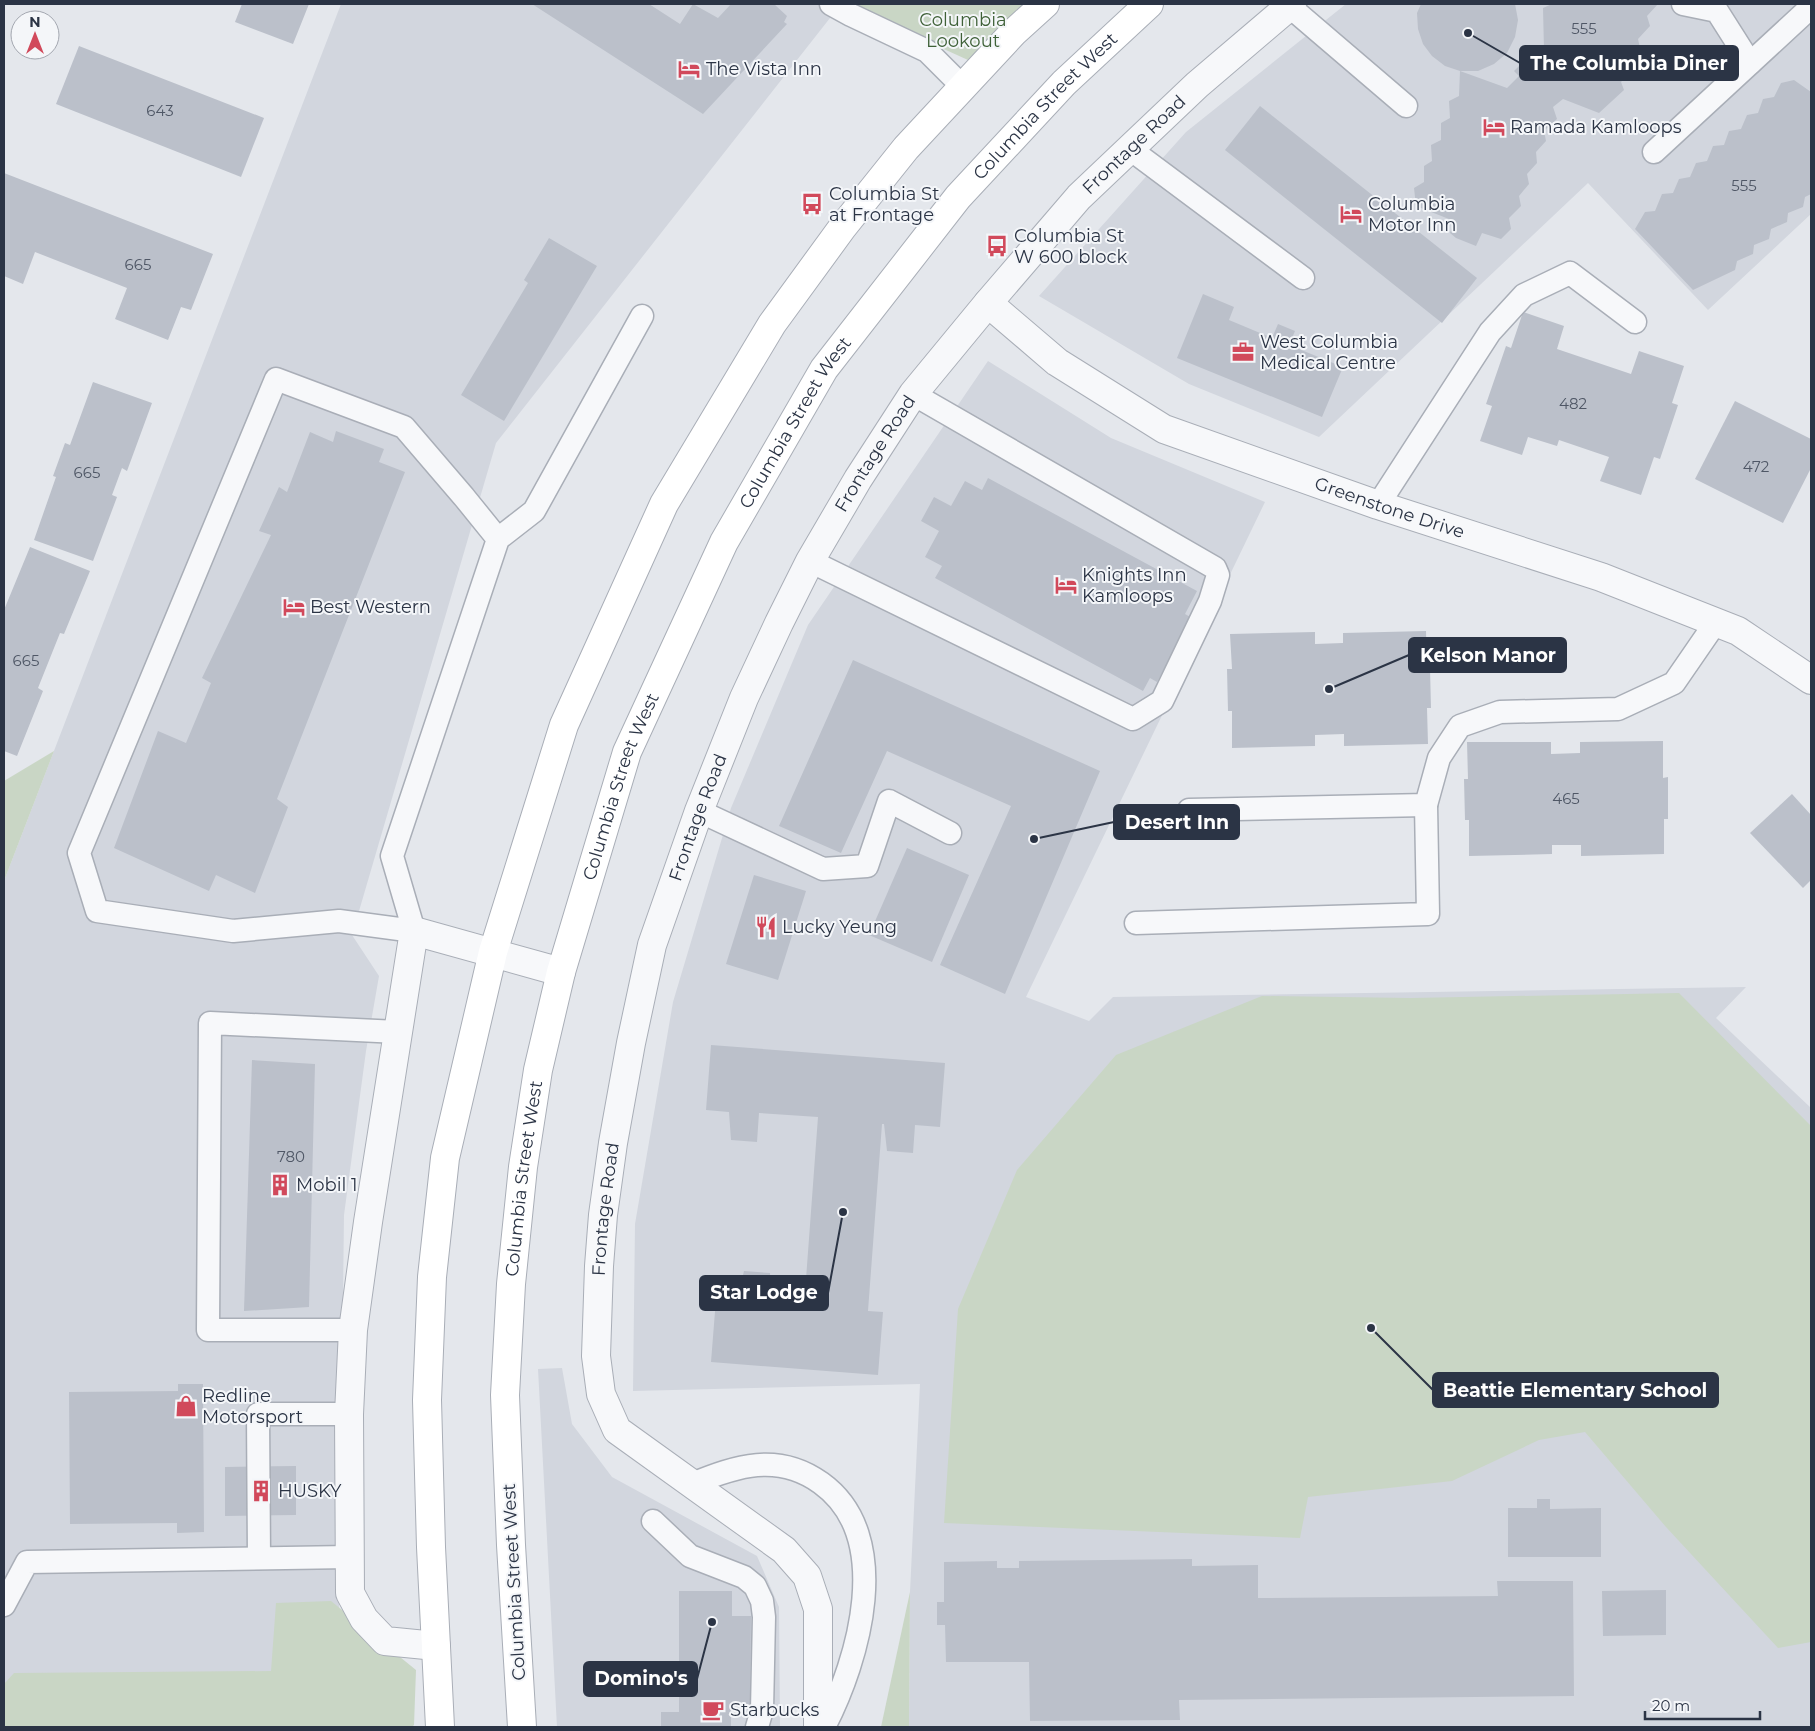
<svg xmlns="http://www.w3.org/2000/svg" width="1815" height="1731" viewBox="0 0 1815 1731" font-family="Montserrat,sans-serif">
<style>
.built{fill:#d2d6de}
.green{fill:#c9d6c5}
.building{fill:#bbc0ca}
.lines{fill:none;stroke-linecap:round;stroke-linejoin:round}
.service-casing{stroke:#a9aeb7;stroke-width:25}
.minor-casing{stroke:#a9aeb7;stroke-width:30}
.secondary-casing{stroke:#a9aeb7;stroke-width:30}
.service{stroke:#f7f8fa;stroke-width:22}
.minor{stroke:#f7f8fa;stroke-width:28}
.secondary{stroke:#fff;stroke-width:28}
.labels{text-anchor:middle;stroke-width:4;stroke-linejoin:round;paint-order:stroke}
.number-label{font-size:15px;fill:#4f5766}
.park-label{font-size:18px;fill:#3f6138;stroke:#f4f6f9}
.poi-label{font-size:18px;fill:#2b3445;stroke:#f4f6f9;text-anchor:start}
.street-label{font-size:18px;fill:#2b3445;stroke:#f4f6f9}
.leader{fill:none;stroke:#2b3445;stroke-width:2}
.callout-dot{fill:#2b3445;stroke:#f4f6f9;stroke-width:2}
.callout{fill:#2b3445;stroke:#2b3445;stroke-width:2}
.callout-label{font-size:19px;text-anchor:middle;font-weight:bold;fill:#fff}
</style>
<rect width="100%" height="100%" fill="#e4e7ec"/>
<g class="built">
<path d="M341,4H841L496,443L352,935L379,976L366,1051L344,1215L339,1620L384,1677L4,1727V881Z"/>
<path d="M1346,4H1800L1811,15V214L1708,310L1588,183L1319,437L1189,384L1039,296L1186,132Z"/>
<path d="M988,361L1111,438L1265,502L1026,997L1089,1021L1113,997L1746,987L1716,1018L1811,1108V1727H909L910,1592L920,1384L633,1391L635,1224L673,1002L731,808L808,625Z"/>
<path d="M562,1368L572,1424L612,1477L757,1556L779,1607L780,1727H557L538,1369Z"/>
</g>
<g class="green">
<path d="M853,4H1030L968,60L882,21Z"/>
<path d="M54,751L4,881V781Z"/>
<path d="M1679,993L1811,1126V1642L1778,1648L1666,1527L1585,1432L1539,1440L1452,1481L1308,1497L1300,1538L944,1523L958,1309L1017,1170L1116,1055L1262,996L1411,998Z"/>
<path d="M910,1592L909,1727H881Z"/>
<path d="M331,1601L416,1670L414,1725L412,1727H4V1684L14,1673L271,1671L276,1603Z"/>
</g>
<g class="building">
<path d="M242,4H309L293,44L235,22Z"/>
<path d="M532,4H649L680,24L693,4L718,18L731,4H774L787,16L784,22L787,24L703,114Z"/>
<path d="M1421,4H1515L1518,20L1515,37L1507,53L1494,64L1478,71H1460L1507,88L1519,76L1514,71L1526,59L1532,63L1544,50L1543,8L1552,4H1658L1647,16L1650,26L1638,39L1640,48L1631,58L1633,69L1621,82L1624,90L1599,113L1563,99L1553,107L1557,119L1544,131L1546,141L1536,152L1537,163L1527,174L1529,184L1519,196L1521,206L1509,218L1511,229L1501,239L1482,233L1476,246L1456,238L1450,233L1454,221L1416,206L1414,188L1424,182V166L1432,161L1431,145L1441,140V123L1450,118L1449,101L1459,96L1460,71L1445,66L1432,56L1423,44L1418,29L1417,13Z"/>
<path d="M79,46L264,118L241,177L56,104Z"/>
<path d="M1794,80L1811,92V194L1805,197L1803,207L1788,213L1787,222L1771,229L1769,239L1754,245L1753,254L1737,261L1735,270L1693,290L1635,229L1645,212L1655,211L1662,194L1673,193L1679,179L1690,177L1696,163L1707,161L1713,146L1724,145L1729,131L1741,129L1747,115L1758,113L1763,99L1774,97L1781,83Z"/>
<path d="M1260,106L1477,278L1442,323L1225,150Z"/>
<path d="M4,173L213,254L191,310L181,307L168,340L115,319L127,288L35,252L23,284L4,276Z"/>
<path d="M549,238L597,266L504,421L461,395L528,283L524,280Z"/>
<path d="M1203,294L1234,307L1229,320L1272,338L1278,324L1295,331L1289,345L1343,367L1322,417L1177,358Z"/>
<path d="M1523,312L1564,326L1557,349L1631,374L1639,351L1684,366L1672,403L1678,405L1660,459L1654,457L1641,495L1600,481L1609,457L1559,440L1557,446L1528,437L1522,455L1480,441L1492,406L1486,404L1506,346L1511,348Z"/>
<path d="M93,382L152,403L127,471L122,468L112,495L117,497L93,561L34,540L56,477L53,476L65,443L70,445Z"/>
<path d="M1735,401L1811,439V468L1783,523L1695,479Z"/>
<path d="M336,431L384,449L379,462L405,472L277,799L288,807L255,893L216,875L209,891L114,848L158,731L186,743L211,683L202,678L271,535L259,531L279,487L287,492L310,432L333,442Z"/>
<path d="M988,478L1197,591L1185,614L1192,618L1157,682L1150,678L1143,691L935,578L942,566L925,557L939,531L921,521L934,497L951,506L965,481L982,490Z"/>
<path d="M30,547L90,571L64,634L60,633L38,688L43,691L17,756L4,751V610Z"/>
<path d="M1426,631L1427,668H1430L1431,708H1427L1428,744L1344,746V734L1315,735V746L1232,748V711H1228L1227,669H1232L1230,634L1315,632V644L1343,643V633Z"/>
<path d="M853,660L1100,771L1005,994L940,965L1011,806L887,751L841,853L779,826Z"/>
<path d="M1663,741V778L1668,777V819H1664V854L1581,856V845H1552V854L1469,856V820H1465L1464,779H1468L1467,742H1551V754L1580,753V742Z"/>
<path d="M1792,794L1811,815V880L1803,888L1750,833Z"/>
<path d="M907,848L969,875L932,962L869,935Z"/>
<path d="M754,875L806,891L778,980L726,964Z"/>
<path d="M711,1045L945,1063L940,1127L915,1125L913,1153L887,1151L884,1124H882L868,1311L883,1312L878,1375L711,1362L716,1299L737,1301L744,1271L770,1273L771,1304L804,1306L818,1117L759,1113L757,1142L731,1140L729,1112L706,1110Z"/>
<path d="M252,1060L315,1064L309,1307L244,1311Z"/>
<path d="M178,1384H203L204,1532L177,1533V1523L70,1524L69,1392L178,1391Z"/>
<path d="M296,1466V1515L225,1516V1467Z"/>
<path d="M1537,1499H1550V1509L1601,1508V1557H1508V1508H1537Z"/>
<path d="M1192,1559V1566L1258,1565V1598L1498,1596L1497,1581H1573L1574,1696L1179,1700L1180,1720L1030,1721L1029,1662H946L945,1625H937V1602H944V1562L997,1561V1568H1019V1561Z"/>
<path d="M1666,1590V1635L1603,1636L1602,1591Z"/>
<path d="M679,1591H732V1616H751L750,1705H731V1727H661V1712H679Z"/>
</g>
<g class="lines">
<g class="service-casing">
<g id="service">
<path d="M831,4L851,15L927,51L962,86"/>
<path d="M1683,4L1717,11L1750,63"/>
<path d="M1289,6L1406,106"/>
<path d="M1130,149L1303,278"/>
<path d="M1654,152L1811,7"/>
<path d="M1378,505L1490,332L1524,295L1570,273L1635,322"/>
<path d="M498,539L464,497L404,427L276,379L79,853L97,911L233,931L339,921L414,931L392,856L498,539L534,511L642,316"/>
<path d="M810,561L1133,719L1162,701L1210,601L1218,575L1215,568L913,394"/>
<path d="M1189,810L1426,805L1439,758L1460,726L1500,712L1618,709L1674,683L1716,622"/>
<path d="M699,811L823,869L867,866L889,801L950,833"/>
<path d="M1136,923L1428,914L1426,805"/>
<path d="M353,1330H208L210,1023L398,1032"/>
<path d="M692,1484C736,1466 778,1452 821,1483C895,1536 859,1660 824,1727"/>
<path d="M653,1521L690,1556L744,1577L755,1586L762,1601L764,1617L762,1710L757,1727"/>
<path d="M259,1558L258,1414H349"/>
<path d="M4,1605L27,1562L349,1557"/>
</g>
</g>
<g class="minor-casing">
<g id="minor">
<path id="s1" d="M988,303L1057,362L1164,429L1378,505L1601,577L1738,631L1811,680"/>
<path d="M436,1646L385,1641L364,1619L350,1593L349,1414L353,1330L368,1222L414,931L561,972"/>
<path id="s2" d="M818,1727V1609L807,1576L784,1550L617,1430L601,1394L596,1356L599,1266L603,1215L613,1143L631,1043L652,945L699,811L744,698L779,623L810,561L858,479L913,394L988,303L1079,197L1197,85L1292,4"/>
</g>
</g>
<g class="secondary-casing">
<g id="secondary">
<path d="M440,1727L431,1547L427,1400L432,1277L445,1158L493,952L564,725L664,504L772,324L842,228L906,148L1013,33L1045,4"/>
<path id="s3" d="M522,1727L511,1545L505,1395L511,1284L523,1167L538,1070L561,972L627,752L724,542L824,369L958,197L1064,83L1149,4"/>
</g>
</g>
<use href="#service" class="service"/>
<use href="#minor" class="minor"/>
<use href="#secondary" class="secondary"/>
</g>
<defs>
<g id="hotel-bare" transform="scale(1.725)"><path d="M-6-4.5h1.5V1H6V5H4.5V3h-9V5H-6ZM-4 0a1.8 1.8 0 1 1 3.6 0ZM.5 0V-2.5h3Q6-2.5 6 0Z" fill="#d1495b" stroke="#f4f6f9" stroke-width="2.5" paint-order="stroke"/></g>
<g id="bus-bare" transform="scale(1.725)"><path d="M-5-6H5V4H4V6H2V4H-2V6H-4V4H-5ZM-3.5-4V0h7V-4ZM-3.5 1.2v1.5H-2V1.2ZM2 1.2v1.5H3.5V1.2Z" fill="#d1495b" stroke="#f4f6f9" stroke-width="2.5" paint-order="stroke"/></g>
<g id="office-bare" transform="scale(1.725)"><path d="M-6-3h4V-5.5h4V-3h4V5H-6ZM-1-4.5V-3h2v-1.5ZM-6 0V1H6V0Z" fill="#d1495b" stroke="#f4f6f9" stroke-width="2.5" paint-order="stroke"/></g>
<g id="restaurant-bare" transform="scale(1.725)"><path d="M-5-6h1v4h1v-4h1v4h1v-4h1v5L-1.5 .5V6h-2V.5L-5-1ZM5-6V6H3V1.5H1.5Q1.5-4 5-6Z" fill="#d1495b" stroke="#f4f6f9" stroke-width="2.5" paint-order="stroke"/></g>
<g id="building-bare" transform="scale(1.725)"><path d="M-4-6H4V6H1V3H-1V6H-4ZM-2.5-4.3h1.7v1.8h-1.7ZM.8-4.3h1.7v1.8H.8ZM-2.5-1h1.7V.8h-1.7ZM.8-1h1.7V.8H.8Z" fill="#d1495b" stroke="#f4f6f9" stroke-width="2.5" paint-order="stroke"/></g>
<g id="shop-bare" transform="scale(1.725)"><path d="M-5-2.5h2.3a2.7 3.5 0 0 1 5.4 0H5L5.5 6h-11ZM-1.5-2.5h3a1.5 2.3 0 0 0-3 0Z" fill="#d1495b" stroke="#f4f6f9" stroke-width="2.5" paint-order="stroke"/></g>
<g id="cafe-bare" transform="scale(1.725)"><path d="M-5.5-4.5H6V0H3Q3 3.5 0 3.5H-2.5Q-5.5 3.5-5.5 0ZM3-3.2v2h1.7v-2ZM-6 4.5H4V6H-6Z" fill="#d1495b" stroke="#f4f6f9" stroke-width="2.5" paint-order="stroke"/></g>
</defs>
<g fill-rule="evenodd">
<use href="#hotel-bare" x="689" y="69"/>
<use href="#hotel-bare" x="1494" y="127"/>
<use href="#bus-bare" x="812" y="204"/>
<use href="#hotel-bare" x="1351" y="214"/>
<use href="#bus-bare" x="997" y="246"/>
<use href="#office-bare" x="1243" y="352"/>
<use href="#hotel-bare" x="1066" y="585"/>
<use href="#hotel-bare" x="294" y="607"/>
<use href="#restaurant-bare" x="766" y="927"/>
<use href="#building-bare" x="280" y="1185"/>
<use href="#shop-bare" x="186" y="1406"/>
<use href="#building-bare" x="261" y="1491"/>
<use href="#cafe-bare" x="713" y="1710"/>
</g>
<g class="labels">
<g class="number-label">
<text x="1584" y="34">555</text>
<text x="160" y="116">643</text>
<text x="1744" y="191">555</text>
<text x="138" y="270">665</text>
<text x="1573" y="409">482</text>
<text x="1756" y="472">472</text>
<text x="87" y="478">665</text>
<text x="26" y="666">665</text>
<text x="1566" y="804">465</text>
<text x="291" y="1162">780</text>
</g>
<g class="park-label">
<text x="963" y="26">Columbia<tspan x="963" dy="21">Lookout</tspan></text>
</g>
<g class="poi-label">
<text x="706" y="75">The Vista Inn</text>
<text x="1510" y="133">Ramada Kamloops</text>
<text x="829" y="200">Columbia St<tspan x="829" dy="21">at Frontage</tspan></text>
<text x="1368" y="210">Columbia<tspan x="1368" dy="21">Motor Inn</tspan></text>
<text x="1014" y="242">Columbia St<tspan x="1014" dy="21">W 600 block</tspan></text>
<text x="1260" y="348">West Columbia<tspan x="1260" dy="21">Medical Centre</tspan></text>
<text x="1082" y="581">Knights Inn<tspan x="1082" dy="21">Kamloops</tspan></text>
<text x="310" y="613">Best Western</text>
<text x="782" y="933">Lucky Yeung</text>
<text x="296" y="1191">Mobil 1</text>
<text x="202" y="1402">Redline<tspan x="202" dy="21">Motorsport</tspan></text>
<text x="278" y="1497">HUSKY</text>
<text x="730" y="1716">Starbucks</text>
</g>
<g class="street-label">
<text dy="6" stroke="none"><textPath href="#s3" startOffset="1765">Columbia Street West</textPath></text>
<text dy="6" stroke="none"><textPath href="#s2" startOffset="1832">Frontage Road</textPath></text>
<text dy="6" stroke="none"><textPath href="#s3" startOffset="1360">Columbia Street West</textPath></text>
<text dy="6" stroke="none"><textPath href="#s2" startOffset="1428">Frontage Road</textPath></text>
<text dy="6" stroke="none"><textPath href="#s1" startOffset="456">Greenstone Drive</textPath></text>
<text dy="6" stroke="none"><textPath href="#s3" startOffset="955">Columbia Street West</textPath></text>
<text dy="6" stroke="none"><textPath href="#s2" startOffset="1022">Frontage Road</textPath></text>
<text dy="6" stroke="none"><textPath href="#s3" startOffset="550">Columbia Street West</textPath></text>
<text dy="6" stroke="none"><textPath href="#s2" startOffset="618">Frontage Road</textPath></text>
<text transform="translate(514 1582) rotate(-93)" y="6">Columbia Street West</text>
</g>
</g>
<path class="leader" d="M1468 33L1520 63M1329 689L1409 655M1034 839L1114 822M843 1212L828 1293M1371 1328L1433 1390M712 1622L697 1679"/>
<g class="callout-dot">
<circle cx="1468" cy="33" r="5"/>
<circle cx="1329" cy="689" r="5"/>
<circle cx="1034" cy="839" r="5"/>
<circle cx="843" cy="1212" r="5"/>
<circle cx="1371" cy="1328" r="5"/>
<circle cx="712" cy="1622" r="5"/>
</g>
<g class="callout">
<rect x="1520" y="46" width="218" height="34" rx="5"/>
<rect x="1409" y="638" width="157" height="34" rx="5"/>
<rect x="1114" y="805" width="125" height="34" rx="5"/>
<rect x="700" y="1276" width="128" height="34" rx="5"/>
<rect x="1433" y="1373" width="285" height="34" rx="5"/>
<rect x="584" y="1662" width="113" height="34" rx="5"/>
</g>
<g class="callout-label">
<text x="1629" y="70">The Columbia Diner</text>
<text x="1488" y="662">Kelson Manor</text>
<text x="1177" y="829">Desert Inn</text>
<text x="764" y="1299">Star Lodge</text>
<text x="1575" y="1397">Beattie Elementary School</text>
<text x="641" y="1685">Domino's</text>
</g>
<rect width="1815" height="1731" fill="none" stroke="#2b3445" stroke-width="10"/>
<g transform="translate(35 35)"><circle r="24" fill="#f4f6f9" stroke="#a4a8b1"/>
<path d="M0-4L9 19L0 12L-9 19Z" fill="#d1495b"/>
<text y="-8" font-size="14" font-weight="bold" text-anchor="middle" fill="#2b3445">N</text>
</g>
<path d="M1645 1711v8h115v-8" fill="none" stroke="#2b3445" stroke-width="2.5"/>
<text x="1652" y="1711" font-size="15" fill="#2b3445" stroke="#f4f6f9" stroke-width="4" paint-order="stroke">20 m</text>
</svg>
